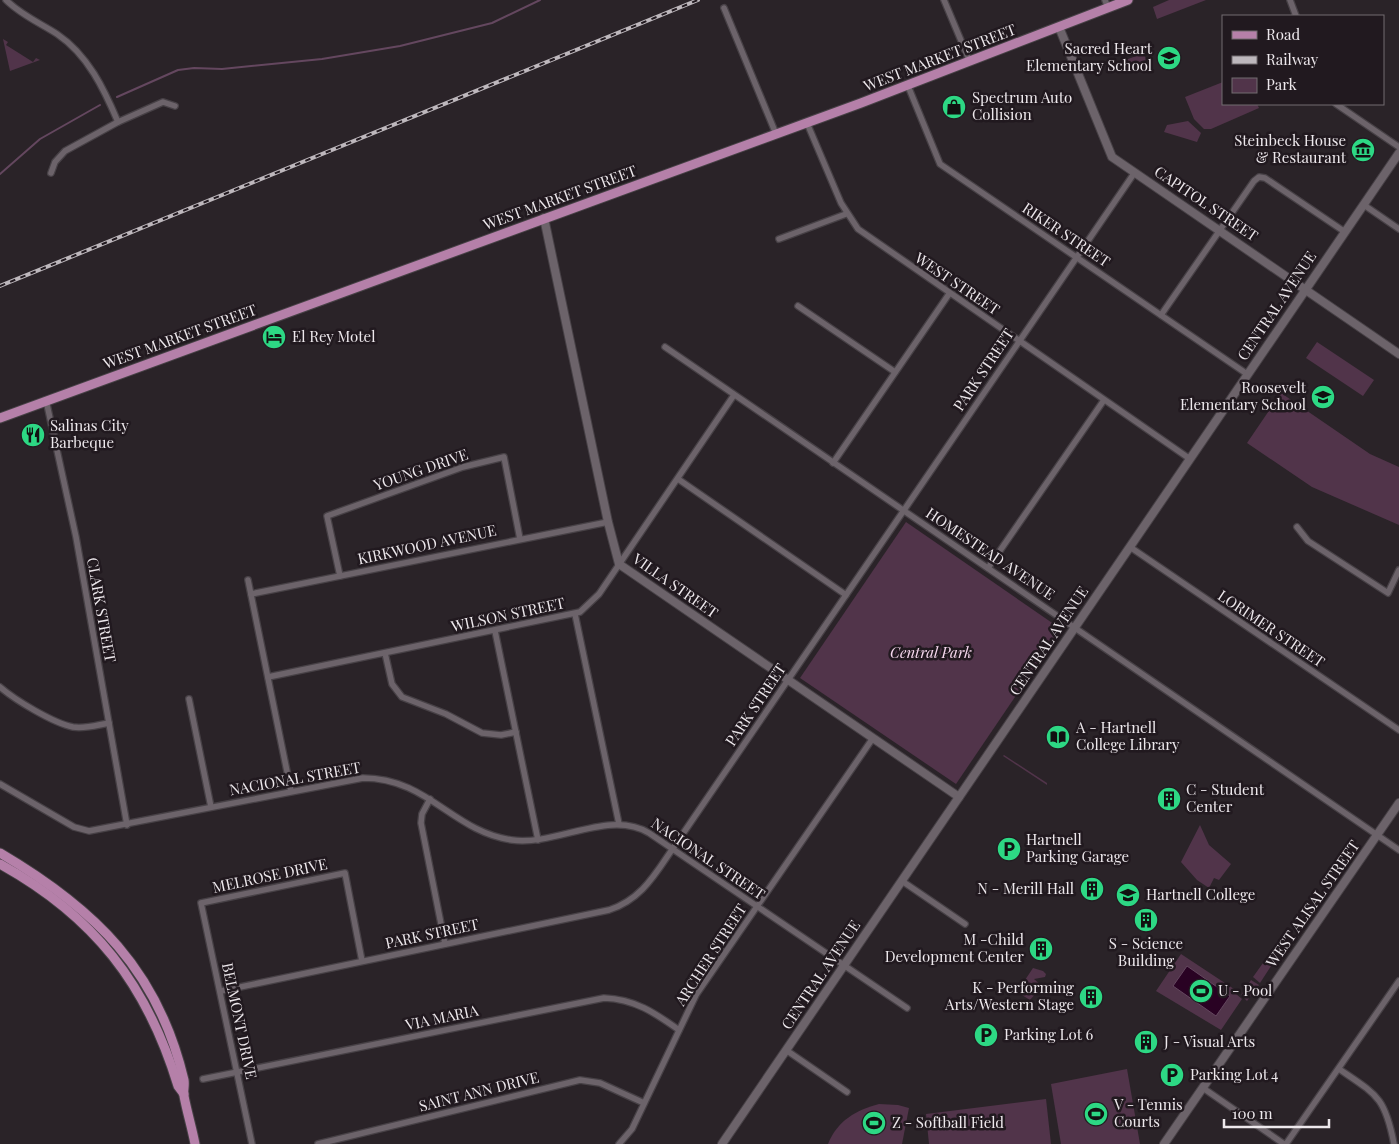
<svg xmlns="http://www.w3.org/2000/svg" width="1399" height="1144" viewBox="0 0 1399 1144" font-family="'Playfair Display',serif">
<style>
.green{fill:#51344a}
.water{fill:#290223;stroke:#64475f}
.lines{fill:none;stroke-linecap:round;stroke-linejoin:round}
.stream{stroke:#64475f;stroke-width:2}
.street-casing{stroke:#474146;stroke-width:8}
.secondary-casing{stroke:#474146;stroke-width:10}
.primary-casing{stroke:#474146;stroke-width:11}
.street{stroke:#6c636a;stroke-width:5.5}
.secondary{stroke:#6c636a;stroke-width:8}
.primary{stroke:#b580a9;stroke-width:9}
.rail-casing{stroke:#bdb7bc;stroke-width:4}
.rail{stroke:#21191f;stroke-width:2;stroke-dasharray:5.5;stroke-linecap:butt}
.labels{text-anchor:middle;stroke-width:5;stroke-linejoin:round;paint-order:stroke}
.poi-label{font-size:15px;fill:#ede8ec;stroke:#21191f;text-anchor:start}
.street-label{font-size:15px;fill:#ede8ec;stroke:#21191f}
.park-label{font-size:15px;font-style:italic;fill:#f7d9ef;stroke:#21191f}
</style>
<rect width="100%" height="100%" fill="#2a2328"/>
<g class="green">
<path d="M1169,0H1206L1157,19L1153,7Z"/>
<path d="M3,39L8,42L6,45L33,62L36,58L40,60L10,71Z"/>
<path d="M1144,53L1146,60L1125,68L1123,61Z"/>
<path d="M1223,82V104H1257L1259,108L1211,129H1204L1194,119L1185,97Z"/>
<path d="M1188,121L1201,133L1197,142L1164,132L1167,125Z"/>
<path d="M1317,342L1374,380L1363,396L1306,358Z"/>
<path d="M1281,393L1370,454L1399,467V525L1312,487L1247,443Z"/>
<path d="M906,522L1061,629L956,784L800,678Z"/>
<path d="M1004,755L1047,783V785L1003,756Z"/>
<path d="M1200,825L1209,845L1231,864L1219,880L1214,878L1209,888L1197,880L1181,862Z"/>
<path d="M1181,954L1237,991L1236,994L1242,999L1221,1030L1156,991Z"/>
<path d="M1268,956L1275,960L1260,983L1253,977Z"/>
<path d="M1033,968L1043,971L1046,974L1045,977L1034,979L1042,986L1030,1000L1017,992Z"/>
<path d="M1251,980L1259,985L1247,1001L1241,995Z"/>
<path d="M1127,1069L1140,1144H1061L1051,1084Z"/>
<path d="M1046,1099L1051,1144H929L926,1114Z"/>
<path d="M879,1104L898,1105L909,1108L902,1144H828C837,1121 856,1110 879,1104Z"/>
</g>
<path class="water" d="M1187,966L1230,996L1216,1016L1173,986Z"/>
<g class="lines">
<g class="stream">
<path d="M117,97L178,70L194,68L222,69L322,59L400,46L492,23L540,0"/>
<path d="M0,174L40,139L100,105"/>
</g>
<g class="street-casing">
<g id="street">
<path d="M6,0C21,15 40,23 57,34C88,55 104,89 118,122"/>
<path d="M944,0L970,62"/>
<path d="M1105,0L1108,8"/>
<path d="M1290,0L1296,16"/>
<path d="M724,8L776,134"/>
<path d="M908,86L940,164L1247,374"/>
<path d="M1336,104L1399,147"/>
<path d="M807,123L841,203L858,229L1190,459"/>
<path d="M51,173L55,162L65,151L118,122L163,102L175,106"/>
<path d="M1364,205L1399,229"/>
<path d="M779,239L846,214"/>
<path d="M798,306L895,372"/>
<path d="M1161,315L1254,181L1259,177L1265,178L1345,232"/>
<path d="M665,347L1399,850"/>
<path d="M46,400L76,537L127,825"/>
<path d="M833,463L949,294"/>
<path d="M678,479L846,595"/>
<path d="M1297,527L1308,541L1388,593L1399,570"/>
<path d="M1130,547L1399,730"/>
<path d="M988,568L1104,400"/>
<path d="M340,576L327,516L463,467L504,457L520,539"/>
<path d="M248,580L291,791"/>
<path d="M251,594L608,522"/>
<path d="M575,614L619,824"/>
<path d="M495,631L538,840"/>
<path d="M385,653L392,684L402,697L446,714L482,733L501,735L516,732"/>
<path d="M268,677L580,612L599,594L734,395"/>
<path d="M0,687C15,700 53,723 73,727C85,729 97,725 109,723"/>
<path d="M189,699L211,807"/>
<path d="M0,784L74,827L89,831L363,778C428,778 453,832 512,840C557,846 609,809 649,833L907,1008"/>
<path d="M430,799L422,814L421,823L445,944"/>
<path d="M902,881L965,924"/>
<path d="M221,991L609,910C637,901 651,881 667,857L1135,172"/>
<path d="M786,1050L847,1092"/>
<path d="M1339,1069C1377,1095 1385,1097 1394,1144"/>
<path d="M203,1079L604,998C635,999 655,1013 679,1030"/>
<path d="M1203,1088L1284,1144"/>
<path d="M252,1144L201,903L345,873L362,961"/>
<path d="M318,1144L580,1080L600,1083L644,1103"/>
<path d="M619,1144L632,1129L696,995L873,738"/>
<path d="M1286,1144L1399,981"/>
</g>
</g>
<g class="secondary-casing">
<g id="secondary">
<path d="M1059,27L1112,157L1399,354"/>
<path d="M544,218L608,522L619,564L959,797"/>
<path d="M722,1144L1399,153"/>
<path d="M1164,1144L1399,803"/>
</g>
</g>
<g class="primary-casing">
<g id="primary">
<path d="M0,418L861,103L1128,0"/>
<path d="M0,853C95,909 158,970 184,1080C185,1086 183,1090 184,1096C187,1112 192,1128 195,1144"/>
<path d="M0,864C94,916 147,984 178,1086L184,1094"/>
</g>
</g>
<use href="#street" class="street"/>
<use href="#secondary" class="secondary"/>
<use href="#primary" class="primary"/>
<g class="rail-casing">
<path id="rail" d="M0,286L698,0"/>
</g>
<use href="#rail" class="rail"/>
</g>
<defs>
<g id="school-disc" transform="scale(1.25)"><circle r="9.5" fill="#2dd884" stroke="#21191f"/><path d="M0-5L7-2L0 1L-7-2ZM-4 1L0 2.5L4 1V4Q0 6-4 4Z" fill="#111"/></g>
<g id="shop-disc" transform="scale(1.25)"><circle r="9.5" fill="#2dd884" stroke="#21191f"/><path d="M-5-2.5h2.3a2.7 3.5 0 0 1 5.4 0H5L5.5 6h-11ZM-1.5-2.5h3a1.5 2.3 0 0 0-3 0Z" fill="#111"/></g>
<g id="museum-disc" transform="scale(1.25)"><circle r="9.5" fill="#2dd884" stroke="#21191f"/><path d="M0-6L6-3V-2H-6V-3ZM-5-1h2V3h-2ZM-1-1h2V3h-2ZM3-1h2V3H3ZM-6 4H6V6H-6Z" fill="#111"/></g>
<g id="hotel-disc" transform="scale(1.25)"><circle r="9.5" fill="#2dd884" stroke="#21191f"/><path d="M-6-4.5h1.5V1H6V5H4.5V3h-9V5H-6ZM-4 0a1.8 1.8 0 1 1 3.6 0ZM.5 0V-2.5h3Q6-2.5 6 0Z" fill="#111"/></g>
<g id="restaurant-disc" transform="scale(1.25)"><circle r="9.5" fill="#2dd884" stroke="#21191f"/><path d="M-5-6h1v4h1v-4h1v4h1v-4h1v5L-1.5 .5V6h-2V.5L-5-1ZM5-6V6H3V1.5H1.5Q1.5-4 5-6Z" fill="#111"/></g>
<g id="library-disc" transform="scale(1.25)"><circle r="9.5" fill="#2dd884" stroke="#21191f"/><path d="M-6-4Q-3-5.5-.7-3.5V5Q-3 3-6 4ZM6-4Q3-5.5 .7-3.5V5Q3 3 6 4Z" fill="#111"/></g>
<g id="building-disc" transform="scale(1.25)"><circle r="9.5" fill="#2dd884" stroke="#21191f"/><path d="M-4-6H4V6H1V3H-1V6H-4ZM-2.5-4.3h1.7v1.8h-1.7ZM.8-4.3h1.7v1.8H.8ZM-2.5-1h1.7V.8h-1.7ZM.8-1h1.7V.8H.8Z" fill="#111"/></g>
<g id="parking-disc" transform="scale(1.25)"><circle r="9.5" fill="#2dd884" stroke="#21191f"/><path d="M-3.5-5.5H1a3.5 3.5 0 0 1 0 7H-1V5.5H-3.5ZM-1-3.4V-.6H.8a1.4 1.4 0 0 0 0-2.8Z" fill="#111"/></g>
<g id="university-disc" transform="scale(1.25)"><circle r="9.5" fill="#2dd884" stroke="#21191f"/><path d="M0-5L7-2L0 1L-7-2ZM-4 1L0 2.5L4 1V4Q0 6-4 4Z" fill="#111"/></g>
<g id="stadium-disc" transform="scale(1.25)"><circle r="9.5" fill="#2dd884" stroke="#21191f"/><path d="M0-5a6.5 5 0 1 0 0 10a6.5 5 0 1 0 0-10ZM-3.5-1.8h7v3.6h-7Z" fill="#111"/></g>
</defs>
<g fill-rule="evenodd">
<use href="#school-disc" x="1169" y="58"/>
<use href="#shop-disc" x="954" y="107"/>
<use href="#museum-disc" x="1363" y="150"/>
<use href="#hotel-disc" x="274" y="337"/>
<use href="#school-disc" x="1323" y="397"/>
<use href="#restaurant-disc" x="33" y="435"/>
<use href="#library-disc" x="1058" y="737"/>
<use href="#building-disc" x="1169" y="799"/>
<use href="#parking-disc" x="1009" y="849"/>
<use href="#building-disc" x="1092" y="889"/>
<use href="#university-disc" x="1128" y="895"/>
<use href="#building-disc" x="1146" y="920"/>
<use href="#building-disc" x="1041" y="949"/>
<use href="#stadium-disc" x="1201" y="991"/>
<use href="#building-disc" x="1091" y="997"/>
<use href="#parking-disc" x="986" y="1035"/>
<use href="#building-disc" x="1146" y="1042"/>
<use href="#parking-disc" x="1172" y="1075"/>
<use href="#stadium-disc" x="1096" y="1114"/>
<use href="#stadium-disc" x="874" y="1123"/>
</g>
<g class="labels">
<g class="poi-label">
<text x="1152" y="54" text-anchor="end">Sacred Heart<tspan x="1152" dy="17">Elementary School</tspan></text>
<text x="972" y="103">Spectrum Auto<tspan x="972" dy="17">Collision</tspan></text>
<text x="1346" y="146" text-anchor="end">Steinbeck House<tspan x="1346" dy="17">&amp; Restaurant</tspan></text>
<text x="292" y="342">El Rey Motel</text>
<text x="1306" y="393" text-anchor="end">Roosevelt<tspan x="1306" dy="17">Elementary School</tspan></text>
<text x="50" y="431">Salinas City<tspan x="50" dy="17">Barbeque</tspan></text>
<text x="1076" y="733">A - Hartnell<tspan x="1076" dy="17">College Library</tspan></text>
<text x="1186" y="795">C - Student<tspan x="1186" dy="17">Center</tspan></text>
<text x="1026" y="845">Hartnell<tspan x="1026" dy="17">Parking Garage</tspan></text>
<text x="1074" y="894" text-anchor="end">N - Merill Hall</text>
<text x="1146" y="900">Hartnell College</text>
<text x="1024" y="945" text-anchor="end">M -Child<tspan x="1024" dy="17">Development Center</tspan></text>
<text x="1146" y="949" text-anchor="middle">S - Science<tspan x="1146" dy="17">Building</tspan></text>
<text x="1074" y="993" text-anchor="end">K - Performing<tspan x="1074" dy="17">Arts/Western Stage</tspan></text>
<text x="1218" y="996">U - Pool</text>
<text x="1004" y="1040">Parking Lot 6</text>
<text x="1164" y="1047">J - Visual Arts</text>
<text x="1190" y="1080">Parking Lot 4</text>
<text x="1114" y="1110">V - Tennis<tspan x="1114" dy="17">Courts</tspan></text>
<text x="892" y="1128">Z - Softball Field</text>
</g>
<g class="street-label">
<text transform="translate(940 58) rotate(-21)" y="5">WEST MARKET STREET</text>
<text transform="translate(560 198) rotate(-20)" y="5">WEST MARKET STREET</text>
<text transform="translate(1206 204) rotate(34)" y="5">CAPITOL STREET</text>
<text transform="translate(1066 235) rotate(34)" y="5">RIKER STREET</text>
<text transform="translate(957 284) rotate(34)" y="5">WEST STREET</text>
<text transform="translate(1277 306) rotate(-56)" y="5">CENTRAL AVENUE</text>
<text transform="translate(180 337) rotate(-20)" y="5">WEST MARKET STREET</text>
<text transform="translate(984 370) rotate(-56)" y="5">PARK STREET</text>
<text transform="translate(421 470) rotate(-19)" y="5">YOUNG DRIVE</text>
<text transform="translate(427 545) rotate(-12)" y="5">KIRKWOOD AVENUE</text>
<text transform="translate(990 554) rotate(34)" y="5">HOMESTEAD AVENUE</text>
<text transform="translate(675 586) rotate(35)" y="5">VILLA STREET</text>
<text transform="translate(101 610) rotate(80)" y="5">CLARK STREET</text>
<text transform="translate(508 615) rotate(-12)" y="5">WILSON STREET</text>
<text transform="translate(1271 629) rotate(34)" y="5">LORIMER STREET</text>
<text transform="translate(1049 641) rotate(-56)" y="5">CENTRAL AVENUE</text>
<text transform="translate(756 705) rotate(-56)" y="5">PARK STREET</text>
<text transform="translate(295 779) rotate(-10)" y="5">NACIONAL STREET</text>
<text transform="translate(708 859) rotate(34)" y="5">NACIONAL STREET</text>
<text transform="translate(270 876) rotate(-12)" y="5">MELROSE DRIVE</text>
<text transform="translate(1313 904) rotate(-55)" y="5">WEST ALISAL STREET</text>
<text transform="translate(432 934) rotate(-12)" y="5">PARK STREET</text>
<text transform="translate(711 955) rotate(-57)" y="5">ARCHER STREET</text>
<text transform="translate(821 975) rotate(-56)" y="5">CENTRAL AVENUE</text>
<text transform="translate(442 1018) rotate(-12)" y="5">VIA MARIA</text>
<text transform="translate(239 1021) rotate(78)" y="5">BELMONT DRIVE</text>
<text transform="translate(479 1092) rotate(-14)" y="5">SAINT ANN DRIVE</text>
</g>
<g class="park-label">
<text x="931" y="658">Central Park</text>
</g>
</g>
<rect x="1222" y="15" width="162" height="90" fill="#21191f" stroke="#736c71"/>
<rect x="1232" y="31" width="25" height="8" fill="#b580a9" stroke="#736c71"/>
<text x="1266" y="40" font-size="15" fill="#ede8ec">Road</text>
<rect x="1232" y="56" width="25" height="8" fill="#bdb7bc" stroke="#736c71"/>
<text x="1266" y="65" font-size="15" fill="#ede8ec">Railway</text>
<rect x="1232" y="78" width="25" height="15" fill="#51344a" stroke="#736c71"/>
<text x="1266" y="90" font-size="15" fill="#ede8ec">Park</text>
<path d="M1224 1119v8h105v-8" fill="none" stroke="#ede8ec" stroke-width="2.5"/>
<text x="1232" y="1119" font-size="15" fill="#ede8ec" stroke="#21191f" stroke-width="4" paint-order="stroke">100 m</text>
</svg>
